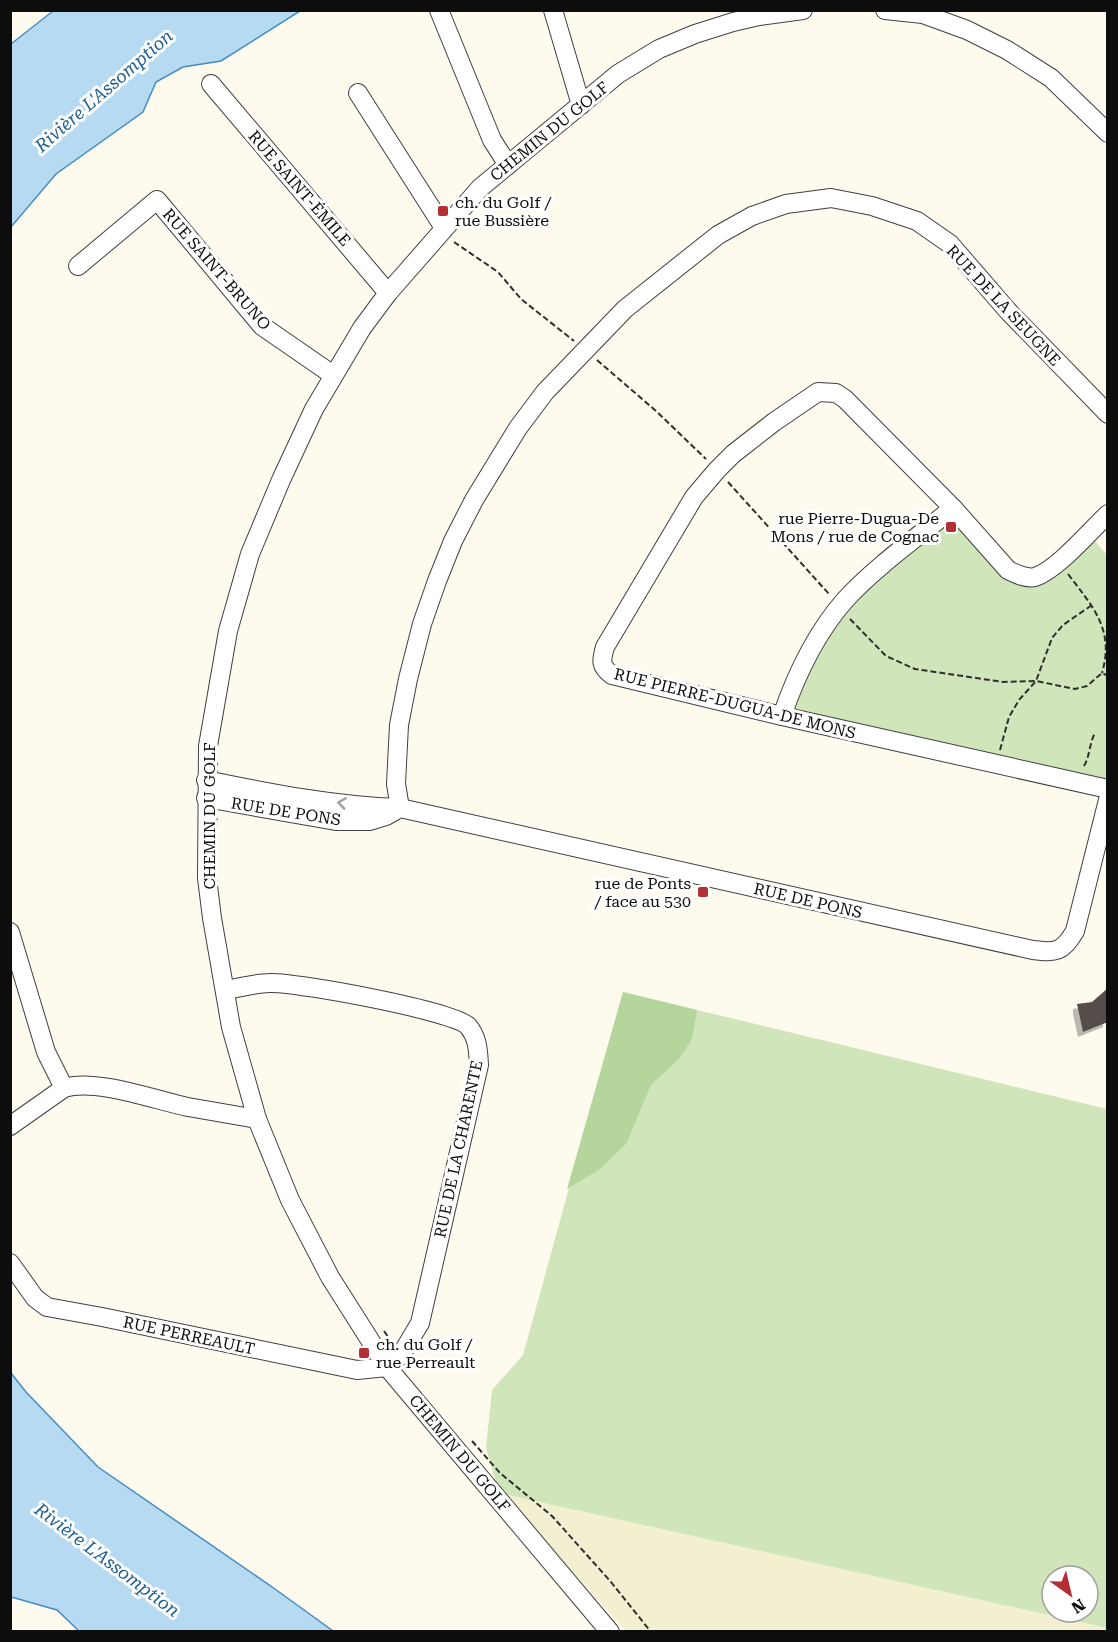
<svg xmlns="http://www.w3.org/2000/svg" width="1118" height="1642" viewBox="0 0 1118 1642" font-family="'Roboto Serif',serif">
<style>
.farmland{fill:#f2f0d0}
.green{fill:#d0e6ba;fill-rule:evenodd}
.forest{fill:#b4d59b}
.water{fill:#b6daf1;stroke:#438dc3;stroke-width:1.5}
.building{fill:#554e4a;filter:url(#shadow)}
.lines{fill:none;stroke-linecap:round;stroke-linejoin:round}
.minor-casing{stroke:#404040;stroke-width:20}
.path{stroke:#2f2f2f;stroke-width:2;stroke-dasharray:6 3;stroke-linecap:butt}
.minor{stroke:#fff;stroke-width:18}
.oneway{stroke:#9e9e9e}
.poi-dot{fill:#b32f33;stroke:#fff;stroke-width:2}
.labels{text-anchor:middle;stroke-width:6;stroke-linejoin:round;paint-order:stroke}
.street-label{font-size:16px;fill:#0d0d0d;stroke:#fff}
.poi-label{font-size:16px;fill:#0d0d0d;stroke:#fff;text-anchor:start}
.water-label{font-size:18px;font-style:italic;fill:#1f6095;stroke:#fff}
</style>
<defs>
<filter id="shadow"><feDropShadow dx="-5" dy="5" stdDeviation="0" flood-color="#0004"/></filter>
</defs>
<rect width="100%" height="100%" fill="#fefbee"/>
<path class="farmland" d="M504,1494L1107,1628V1631H626Z"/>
<g class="green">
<path d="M953,508L1008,570L1033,577L1088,533L1107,555V789L782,716L822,632Z"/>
<path d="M623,992L1107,1109V1628L504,1494L495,1480L486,1447L492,1390L523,1355ZM1052,1576H1088V1612H1052Z"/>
</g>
<path class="forest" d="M623,992L697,1010L692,1039L679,1059L651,1085L626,1144L600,1169L567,1189Z"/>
<g class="water">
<path d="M53,11V10L300,11L221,61L183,67L156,82L143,112L56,174L11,227V44Z"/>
<path d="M11,1373L26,1392L98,1467L275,1589L333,1631H79L57,1610L11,1597Z"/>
</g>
<path class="building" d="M1108,988V1022L1083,1032L1077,1004L1092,1002Z"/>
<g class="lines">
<g class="minor-casing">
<g id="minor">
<path d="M439,10L492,140L508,165"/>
<path d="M553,10L581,105"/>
<path d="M885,10L923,14L967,30L1007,50L1051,78L1108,133"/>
<path d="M211,84L388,293"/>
<path d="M358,93L444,228"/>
<path d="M78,266L157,200L262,326L333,375"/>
<path d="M1108,514C1090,531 1057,570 1035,577C1026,579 1016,574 1008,570L953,508L845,399L836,393L818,392L774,422L733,454L717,470L694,497L605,647C601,661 600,666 612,675L782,716L1108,789"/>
<path d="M782,716C796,675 817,632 845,600C875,567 919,536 953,508"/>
<path d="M206,780C269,793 335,806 400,808L1033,950C1056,953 1063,952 1075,931L1108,800"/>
<path d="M206,798L336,821H370L386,816L395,811"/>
<path d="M400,808L396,784L399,725L408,679L422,624L437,581L453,541L474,500L518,428L545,392L625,309L718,235L752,216L786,204L831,198L872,206L917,221L950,244L1008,311L1108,414"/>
<path d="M10,932L46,1052L64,1088"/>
<path d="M10,1126L64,1088C95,1078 155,1100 188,1107C211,1111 234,1115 257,1119"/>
<path d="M10,1263L35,1298L47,1307L102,1317L357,1370L387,1367L401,1355L420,1323L479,1065C478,1050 478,1038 468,1026C454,1011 296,982 270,983C255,983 240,988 225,990"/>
<path d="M610,1632L387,1367L330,1277L290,1200L257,1119L231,1027L212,918L207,878L208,746L228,631L250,554L281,480L314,409L362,328L388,293L480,188L618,74L659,49L695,34L733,22L759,16L803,10"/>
</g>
</g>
<g class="path">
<path d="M454,242L498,272L521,299L574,341"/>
<path d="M597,360L656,411L706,459"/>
<path d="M728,482L829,594"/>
<path d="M1068,574C1092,606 1115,629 1102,673"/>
<path d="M850,619L886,656L915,669L1003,682L1036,681L1075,689L1087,686L1102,673L1108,676"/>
<path d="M1000,750L1009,717L1019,700L1036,681L1052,638L1063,625L1092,605"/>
<path d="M1084,766C1090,756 1089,744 1095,733"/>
<path d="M384,1331L391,1341"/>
<path d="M472,1441L500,1473L552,1516L611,1582L651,1632"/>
</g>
<use href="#minor" class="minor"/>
</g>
<defs><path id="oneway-chevron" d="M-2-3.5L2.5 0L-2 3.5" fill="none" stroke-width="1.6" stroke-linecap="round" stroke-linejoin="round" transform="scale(1.5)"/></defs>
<use class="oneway" href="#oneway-chevron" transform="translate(342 803) rotate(-172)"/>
<g class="poi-dot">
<rect x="437" y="205" width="12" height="12" rx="3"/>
<rect x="945" y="521" width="12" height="12" rx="3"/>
<rect x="697" y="886" width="12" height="12" rx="3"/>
<rect x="358" y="1347" width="12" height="12" rx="3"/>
</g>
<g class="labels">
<g class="street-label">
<text transform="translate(549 131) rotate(-39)" y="6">CHEMIN DU GOLF</text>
<text transform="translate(300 188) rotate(49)" y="6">RUE SAINT-ÉMILE</text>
<text transform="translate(217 269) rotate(49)" y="6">RUE SAINT-BRUNO</text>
<text transform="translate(1004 305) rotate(47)" y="6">RUE DE LA SEUGNE</text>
<text transform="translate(735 703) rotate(14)" y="6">RUE PIERRE-DUGUA-DE MONS</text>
<text transform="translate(286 811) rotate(9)" y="6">RUE DE PONS</text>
<text transform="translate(209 816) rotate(-90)" y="6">CHEMIN DU GOLF</text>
<text transform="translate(808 900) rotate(13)" y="6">RUE DE PONS</text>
<text transform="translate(458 1149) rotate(-78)" y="6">RUE DE LA CHARENTE</text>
<text transform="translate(189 1335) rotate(12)" y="6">RUE PERREAULT</text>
<text transform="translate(460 1453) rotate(50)" y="6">CHEMIN DU GOLF</text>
</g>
<g class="poi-label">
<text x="455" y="208">ch. du Golf /<tspan x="455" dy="18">rue Bussière</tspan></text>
<text x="939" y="524" text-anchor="end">rue Pierre-Dugua-De<tspan x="939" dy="18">Mons / rue de Cognac</tspan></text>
<text x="691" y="889" text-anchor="end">rue de Ponts<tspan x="691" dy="18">/ face au 530</tspan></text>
<text x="376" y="1350">ch. du Golf /<tspan x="376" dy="18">rue Perreault</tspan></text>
</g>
<g class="water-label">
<text transform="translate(104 91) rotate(-41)" y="6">Rivière L'Assomption</text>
<text transform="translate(107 1560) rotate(37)" y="6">Rivière L'Assomption</text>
</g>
</g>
<rect width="1118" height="1642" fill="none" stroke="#0d0d0d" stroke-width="24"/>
<g transform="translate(1070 1594) rotate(146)"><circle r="28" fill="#ffffff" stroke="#9e9e9e" stroke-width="1.5"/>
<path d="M0-4.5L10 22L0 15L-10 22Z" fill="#b32f33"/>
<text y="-9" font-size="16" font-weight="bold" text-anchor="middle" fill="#0d0d0d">N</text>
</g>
</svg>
